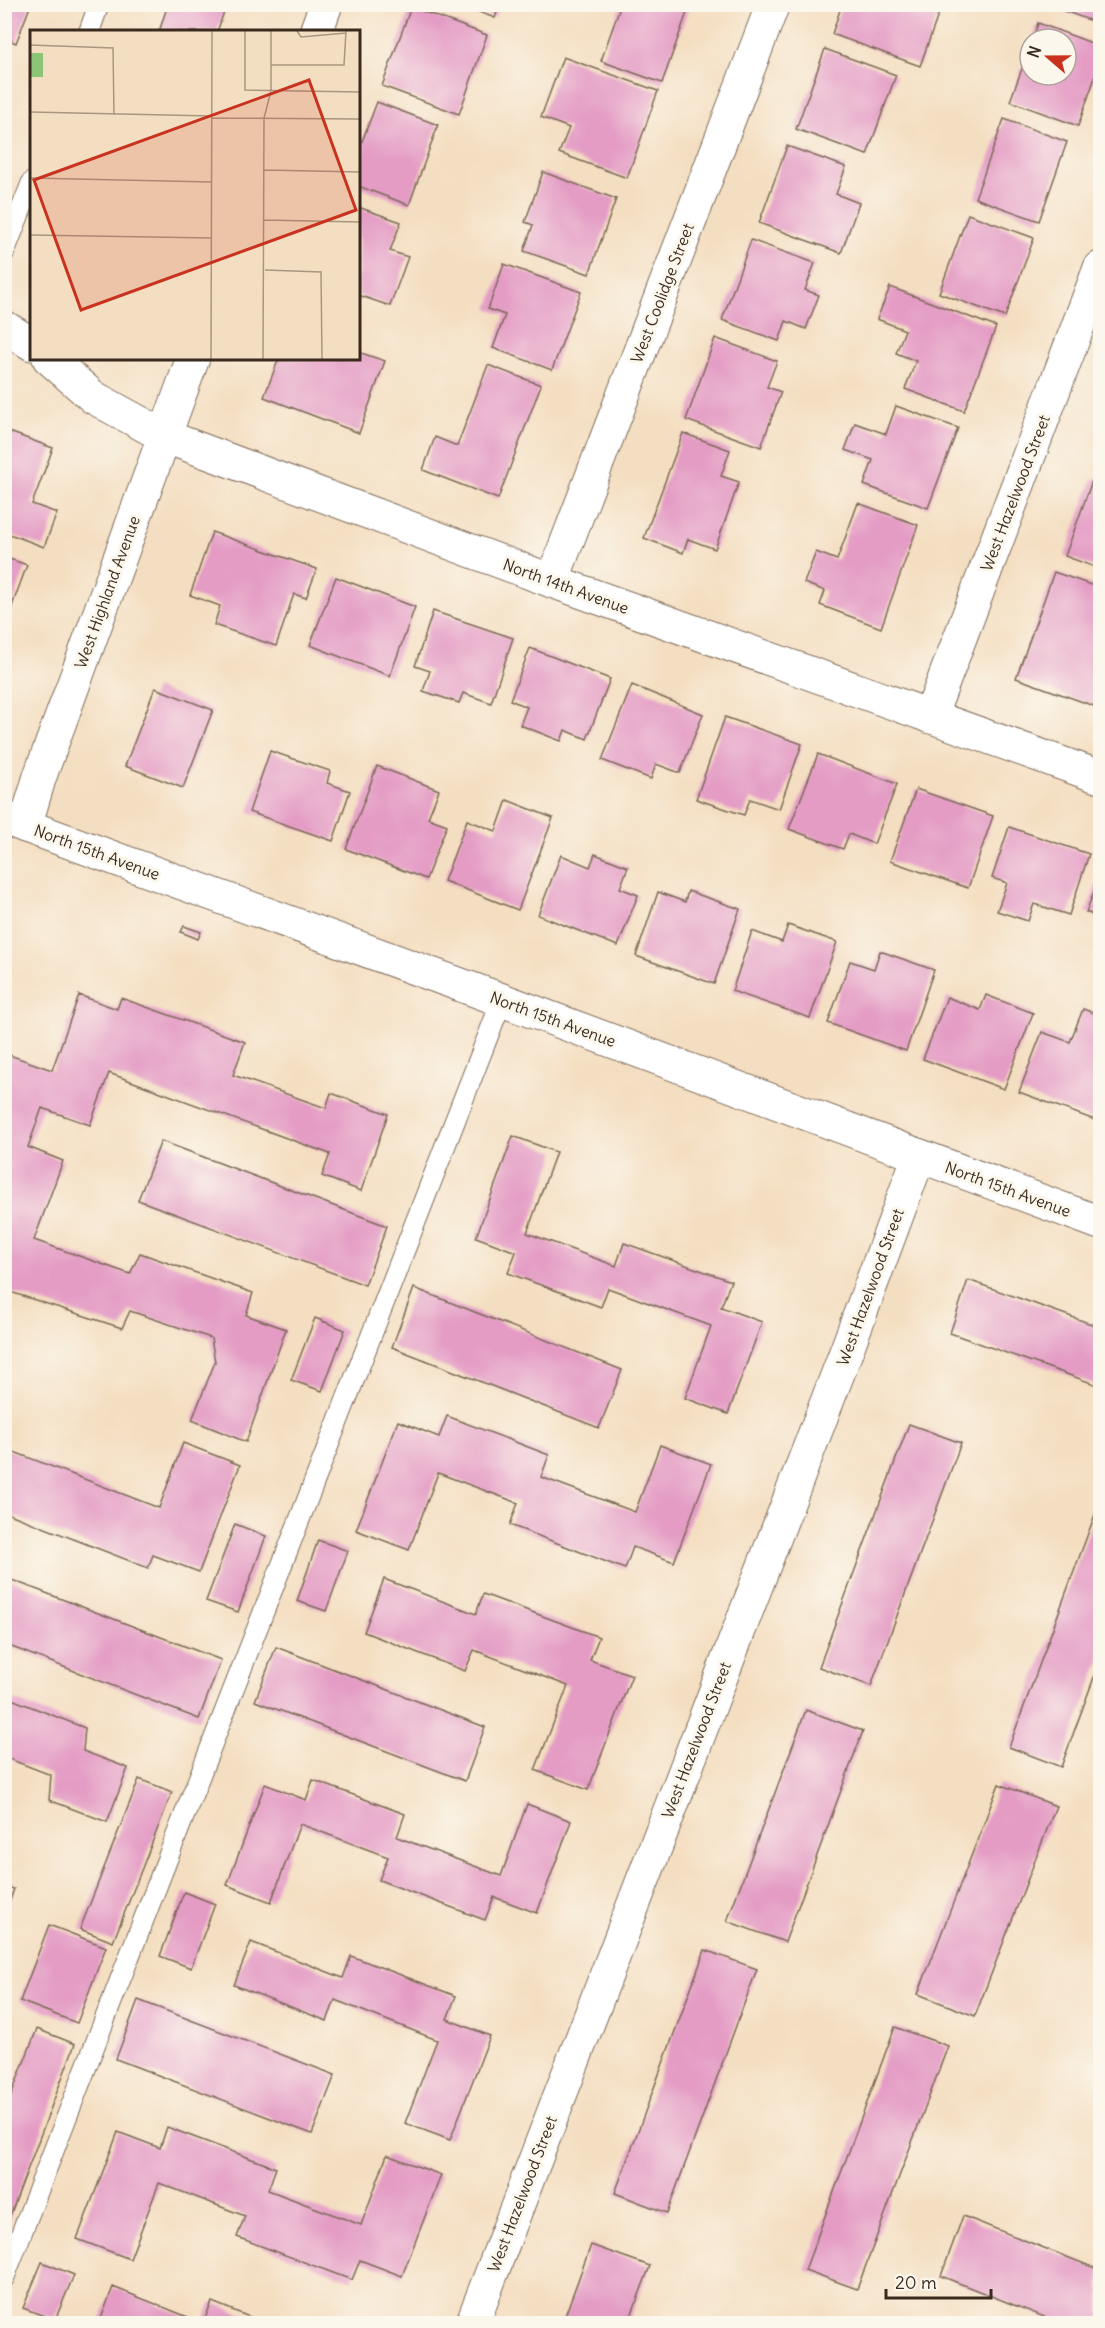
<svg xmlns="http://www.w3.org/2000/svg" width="1105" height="2328" viewBox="0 0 1105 2328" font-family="Delius,sans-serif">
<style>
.building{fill:#e49cc5}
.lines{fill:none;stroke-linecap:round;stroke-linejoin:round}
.service-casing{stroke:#7c6957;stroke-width:22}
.minor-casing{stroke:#7c6957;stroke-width:35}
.tertiary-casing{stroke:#7c6957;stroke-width:35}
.service{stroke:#fff;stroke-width:20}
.minor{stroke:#fff;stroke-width:33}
.tertiary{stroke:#fff;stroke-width:33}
.labels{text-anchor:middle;stroke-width:6;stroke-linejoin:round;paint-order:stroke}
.street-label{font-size:16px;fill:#3b2a1e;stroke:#fbf7ec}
.inset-road{fill:none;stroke:#aa9680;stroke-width:1.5}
.view{fill:#c8321e;fill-opacity:0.15;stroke:#c8321e;stroke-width:3}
.inset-edge{fill:none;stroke:#3b2a1e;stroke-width:3}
</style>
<rect width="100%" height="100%" fill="#fbf7ec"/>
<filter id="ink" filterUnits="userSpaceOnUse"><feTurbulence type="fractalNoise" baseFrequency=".0167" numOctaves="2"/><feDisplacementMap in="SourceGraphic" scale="12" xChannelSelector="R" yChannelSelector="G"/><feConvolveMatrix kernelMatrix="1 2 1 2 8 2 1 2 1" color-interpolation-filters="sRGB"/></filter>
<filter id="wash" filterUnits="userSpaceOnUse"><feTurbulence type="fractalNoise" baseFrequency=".008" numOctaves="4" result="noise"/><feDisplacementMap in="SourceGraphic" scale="24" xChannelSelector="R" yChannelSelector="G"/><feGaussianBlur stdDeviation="1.35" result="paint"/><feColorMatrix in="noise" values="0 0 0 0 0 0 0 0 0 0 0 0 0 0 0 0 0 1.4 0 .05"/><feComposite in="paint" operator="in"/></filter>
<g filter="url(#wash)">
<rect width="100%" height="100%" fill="#f4dec1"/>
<g id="blocks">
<g class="building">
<path d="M4,4H31L16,43L4,38Z"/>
<path d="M168,4H213L225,9L217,32H159Z"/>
<path d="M457,4H500L495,18Z"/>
<path d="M621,4H690L662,83L601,61Z"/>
<path d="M842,4H942L920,66L832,34Z"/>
<path d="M1053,4H1100V24L1053,7Z"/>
<path d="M411,7L487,35L459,114L382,86Z"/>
<path d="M1038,23L1100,46V63L1078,126L1010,101L1030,47V75H1066V39H1033Z"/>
<path d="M825,49L896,75L867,155L796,129Z"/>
<path d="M563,57L658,91L627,178L559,153L569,128L541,117Z"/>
<path d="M377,102L438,125L409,205L358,186V152Z"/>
<path d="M1004,119L1067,142L1039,221L975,198Z"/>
<path d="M787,146L846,167L836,194L859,203L841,253L759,223Z"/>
<path d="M543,172L616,199L589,274L524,251L533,225L525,222Z"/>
<path d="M358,207L401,222L390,251L408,257L390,306L358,295Z"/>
<path d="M968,214L1034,238L1005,317L939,293Z"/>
<path d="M751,240L815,263L805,290L819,295L806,329L786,321L779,341L722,320Z"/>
<path d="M504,264L581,292L552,370L493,348L505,315L488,309Z"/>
<path d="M890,287L996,327L964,411L905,389L916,361L896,353L905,330L877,319Z"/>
<path d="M715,338L777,361L767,387L781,392L761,447L686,420Z"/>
<path d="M358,352L385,361L359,433L264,397L279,358H358Z"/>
<path d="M488,365L541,385L498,499L423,470L435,437L457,446Z"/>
<path d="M896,406L958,428L928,508L864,485L873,460L845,450L855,423L886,434Z"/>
<path d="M4,430L53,448L32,504L57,513L44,547L4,532Z"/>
<path d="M683,433L730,450L721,476L739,482L715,549L688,539L683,553L644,538Z"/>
<path d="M1093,478L1100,480V569L1065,556Z"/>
<path d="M858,503L918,525L881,628L820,605L825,591L804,583L816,552L837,560Z"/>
<path d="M212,532L317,569L306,598L294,594L276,646L214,625L220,606L190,595Z"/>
<path d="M4,557L27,565L5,625H4Z"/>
<path d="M1054,572L1100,588V689L1094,706L1016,678Z"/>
<path d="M336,577L415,607L390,676L310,645Z"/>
<path d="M433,611L513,638L491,703L463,693L459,703L423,691L430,671L415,666Z"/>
<path d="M530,648L610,679L587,739L565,730L561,741L520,725L527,707L510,700Z"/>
<path d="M632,685L703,714L680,773L656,764L651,779L602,760Z"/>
<path d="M155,688L213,710L183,788L125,766Z"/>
<path d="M725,717L802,744L779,809L750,799L744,815L696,799Z"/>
<path d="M270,751L330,771L327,783L350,791L333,841L249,812Z"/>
<path d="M818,754L897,784L874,844L849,834L843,849L789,829Z"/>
<path d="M377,766L439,790L428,818L447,825L426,879L346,849Z"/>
<path d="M916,789L993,816L968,888L890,861Z"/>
<path d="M507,800L553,818L518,910L444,881L467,820L496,831Z"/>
<path d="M1009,827L1089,854L1069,915L1034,904L1028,921L997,911L1007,883L992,878Z"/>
<path d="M595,854L628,867L620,888L638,895L618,946L538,915L561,855L590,867Z"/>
<path d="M1100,876V918L1086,912Z"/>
<path d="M688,891L740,909L714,984L636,956L658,892L685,902Z"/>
<path d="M788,925L837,942L810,1018L732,991L752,931L782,942Z"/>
<path d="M184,926L201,932L198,939L181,932Z"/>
<path d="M880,951L934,970L906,1051L828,1023L850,961L874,969Z"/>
<path d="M79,995L117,1009L121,998L245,1042L233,1075L326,1108L331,1093L388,1114L361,1191L322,1176L330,1154L109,1073L90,1125L42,1108L28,1147L63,1161L34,1240L130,1274L140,1253L253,1293L246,1315L286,1329L246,1442L192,1420L215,1362L211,1338L130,1311L122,1328L4,1290V1053L52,1070Z"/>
<path d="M986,995L1033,1013L1004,1089L923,1059L947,997L980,1010Z"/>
<path d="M1083,1009L1100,1015V1122L1019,1092L1042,1032L1070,1042Z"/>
<path d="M513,1136L556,1152L527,1233L616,1266L624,1243L731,1281L721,1307L762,1322L728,1414L685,1398L711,1326L608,1288L601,1307L508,1273L516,1252L476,1237Z"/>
<path d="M161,1141L387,1226L365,1285L138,1200Z"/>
<path d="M968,1280L1100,1327V1386L950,1333Z"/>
<path d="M414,1288L622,1370L599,1428L392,1347Z"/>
<path d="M315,1318L345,1330L322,1391L291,1380Z"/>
<path d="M447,1416L549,1455L541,1477L635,1512L660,1445L711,1464L674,1562L633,1547L625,1569L510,1525L518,1503L438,1473L409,1550L356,1530L398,1421L439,1437Z"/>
<path d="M909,1424L961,1443L871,1686L819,1667Z"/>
<path d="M183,1443L240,1465L199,1572L153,1555L148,1568L4,1512V1448L159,1508Z"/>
<path d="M1100,1501V1661L1061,1767L1009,1747Z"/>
<path d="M235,1524L266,1536L238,1612L206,1601Z"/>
<path d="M318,1540L348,1551L326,1611L297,1601Z"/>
<path d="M4,1577L221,1660L199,1719L4,1644Z"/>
<path d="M384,1579L476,1614L483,1594L599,1637L590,1660L632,1675L588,1790L535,1770L568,1686L474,1650L465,1671L364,1632Z"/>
<path d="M276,1647L485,1727L465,1781L255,1701Z"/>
<path d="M4,1696L85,1728L83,1751L128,1768L107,1822L49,1800L51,1775L4,1757Z"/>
<path d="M806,1710L863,1731L785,1942L727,1921Z"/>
<path d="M139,1779L172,1792L113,1942L80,1929Z"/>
<path d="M313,1780L405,1814L397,1837L501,1876L527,1804L571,1821L537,1913L494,1897L485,1920L379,1880L388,1857L300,1824L271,1902L227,1885L265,1784L306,1800Z"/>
<path d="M999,1784L1056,1806L975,2016L918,1994Z"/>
<path d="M4,1886L14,1889L5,1914H4Z"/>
<path d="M184,1892L215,1904L191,1968L160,1956Z"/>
<path d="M49,1925L106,1947L77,2023L20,2001Z"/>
<path d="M251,1942L343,1978L351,1956L456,1996L447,2019L490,2036L450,2140L405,2123L437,2040L335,2000L327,2021L234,1985Z"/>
<path d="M705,1950L757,1969L667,2213L615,2193Z"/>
<path d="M138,2000L335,2075L312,2134L116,2059Z"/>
<path d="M895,2027L948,2046L857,2289L805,2270Z"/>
<path d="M37,2029L75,2044L5,2229L4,2113Z"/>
<path d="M167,2127L276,2168L268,2190L361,2225L387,2155L441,2175L402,2276L360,2260L352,2280L237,2237L245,2216L159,2183L130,2259L77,2239L118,2132L160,2148Z"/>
<path d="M963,2216L1100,2270V2324H1062L941,2276Z"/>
<path d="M591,2245L650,2266L628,2324H562Z"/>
<path d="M42,2262L74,2275L55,2320L23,2308Z"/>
<path d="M113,2287L203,2323L212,2302L267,2324H99Z"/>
</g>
</g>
</g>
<g filter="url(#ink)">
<use href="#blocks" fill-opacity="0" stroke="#7c6957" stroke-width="1.5"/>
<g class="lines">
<g class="service-casing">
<g id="service">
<path d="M89,32L99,4"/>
<path d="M4,253L32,182"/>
<path d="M4,2278L502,1000"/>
</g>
</g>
<g class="minor-casing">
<g id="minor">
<path d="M316,32L326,4"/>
<path d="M4,327L32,344"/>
<path d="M49,358L93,397L164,436L552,581L1100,777"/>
<path d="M552,581L773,4"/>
<path d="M930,717L1100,268"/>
<path d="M25,826L40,776L193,358"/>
<path d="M472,2324L840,1368L919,1156"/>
</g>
</g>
<g class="tertiary-casing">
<path id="tertiary" d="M4,818L502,1000L1100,1223"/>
</g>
<use href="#service" class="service"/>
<use href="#minor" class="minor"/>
<use href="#tertiary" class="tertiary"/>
</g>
</g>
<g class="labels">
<g class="street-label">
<text transform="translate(662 293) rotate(-69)" y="6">West Coolidge Street</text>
<text transform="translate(1015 493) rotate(-69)" y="6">West Hazelwood Street</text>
<text transform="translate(566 586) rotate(20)" y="6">North 14th Avenue</text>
<text transform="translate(107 592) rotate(-70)" y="6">West Highland Avenue</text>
<text transform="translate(97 852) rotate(20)" y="6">North 15th Avenue</text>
<text transform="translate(553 1019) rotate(20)" y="6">North 15th Avenue</text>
<text transform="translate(1008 1189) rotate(20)" y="6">North 15th Avenue</text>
<text transform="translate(870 1287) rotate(-70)" y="6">West Hazelwood Street</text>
<text transform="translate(696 1740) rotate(-69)" y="6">West Hazelwood Street</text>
<text transform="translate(522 2194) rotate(-69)" y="6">West Hazelwood Street</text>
</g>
</g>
<g transform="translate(30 30)">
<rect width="330" height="330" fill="#f4dec1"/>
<path d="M0,23H13V47H0Z" fill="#8dc578"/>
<path class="inset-road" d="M215,1V60L330,62M267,1L271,7L316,3M0,15L83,18L84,85M241,35H314L316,1M0,82L182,86M182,88L330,89M234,140L330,142M0,148L182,152M234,190L330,192M0,205L182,208M235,240L291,242L292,329M181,329L182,1M233,329L234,88L241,61V1"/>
<path class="view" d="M279,50L326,180L51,280L4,150Z"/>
<rect width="330" height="330" class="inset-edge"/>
</g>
<rect width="1105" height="2328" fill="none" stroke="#fbf7ec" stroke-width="24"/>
<g transform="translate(1048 57) rotate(290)"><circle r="28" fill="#fbf7ec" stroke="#aea59a" stroke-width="1.5"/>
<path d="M0-4.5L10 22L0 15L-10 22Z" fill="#c8321e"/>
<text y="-9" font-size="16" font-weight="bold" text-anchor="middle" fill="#3b2a1e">N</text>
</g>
<path d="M886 2289v9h105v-9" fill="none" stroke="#3b2a1e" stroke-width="3"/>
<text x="895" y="2289" font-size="18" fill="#3b2a1e" stroke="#fbf7ec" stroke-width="4.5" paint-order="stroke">20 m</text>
</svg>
